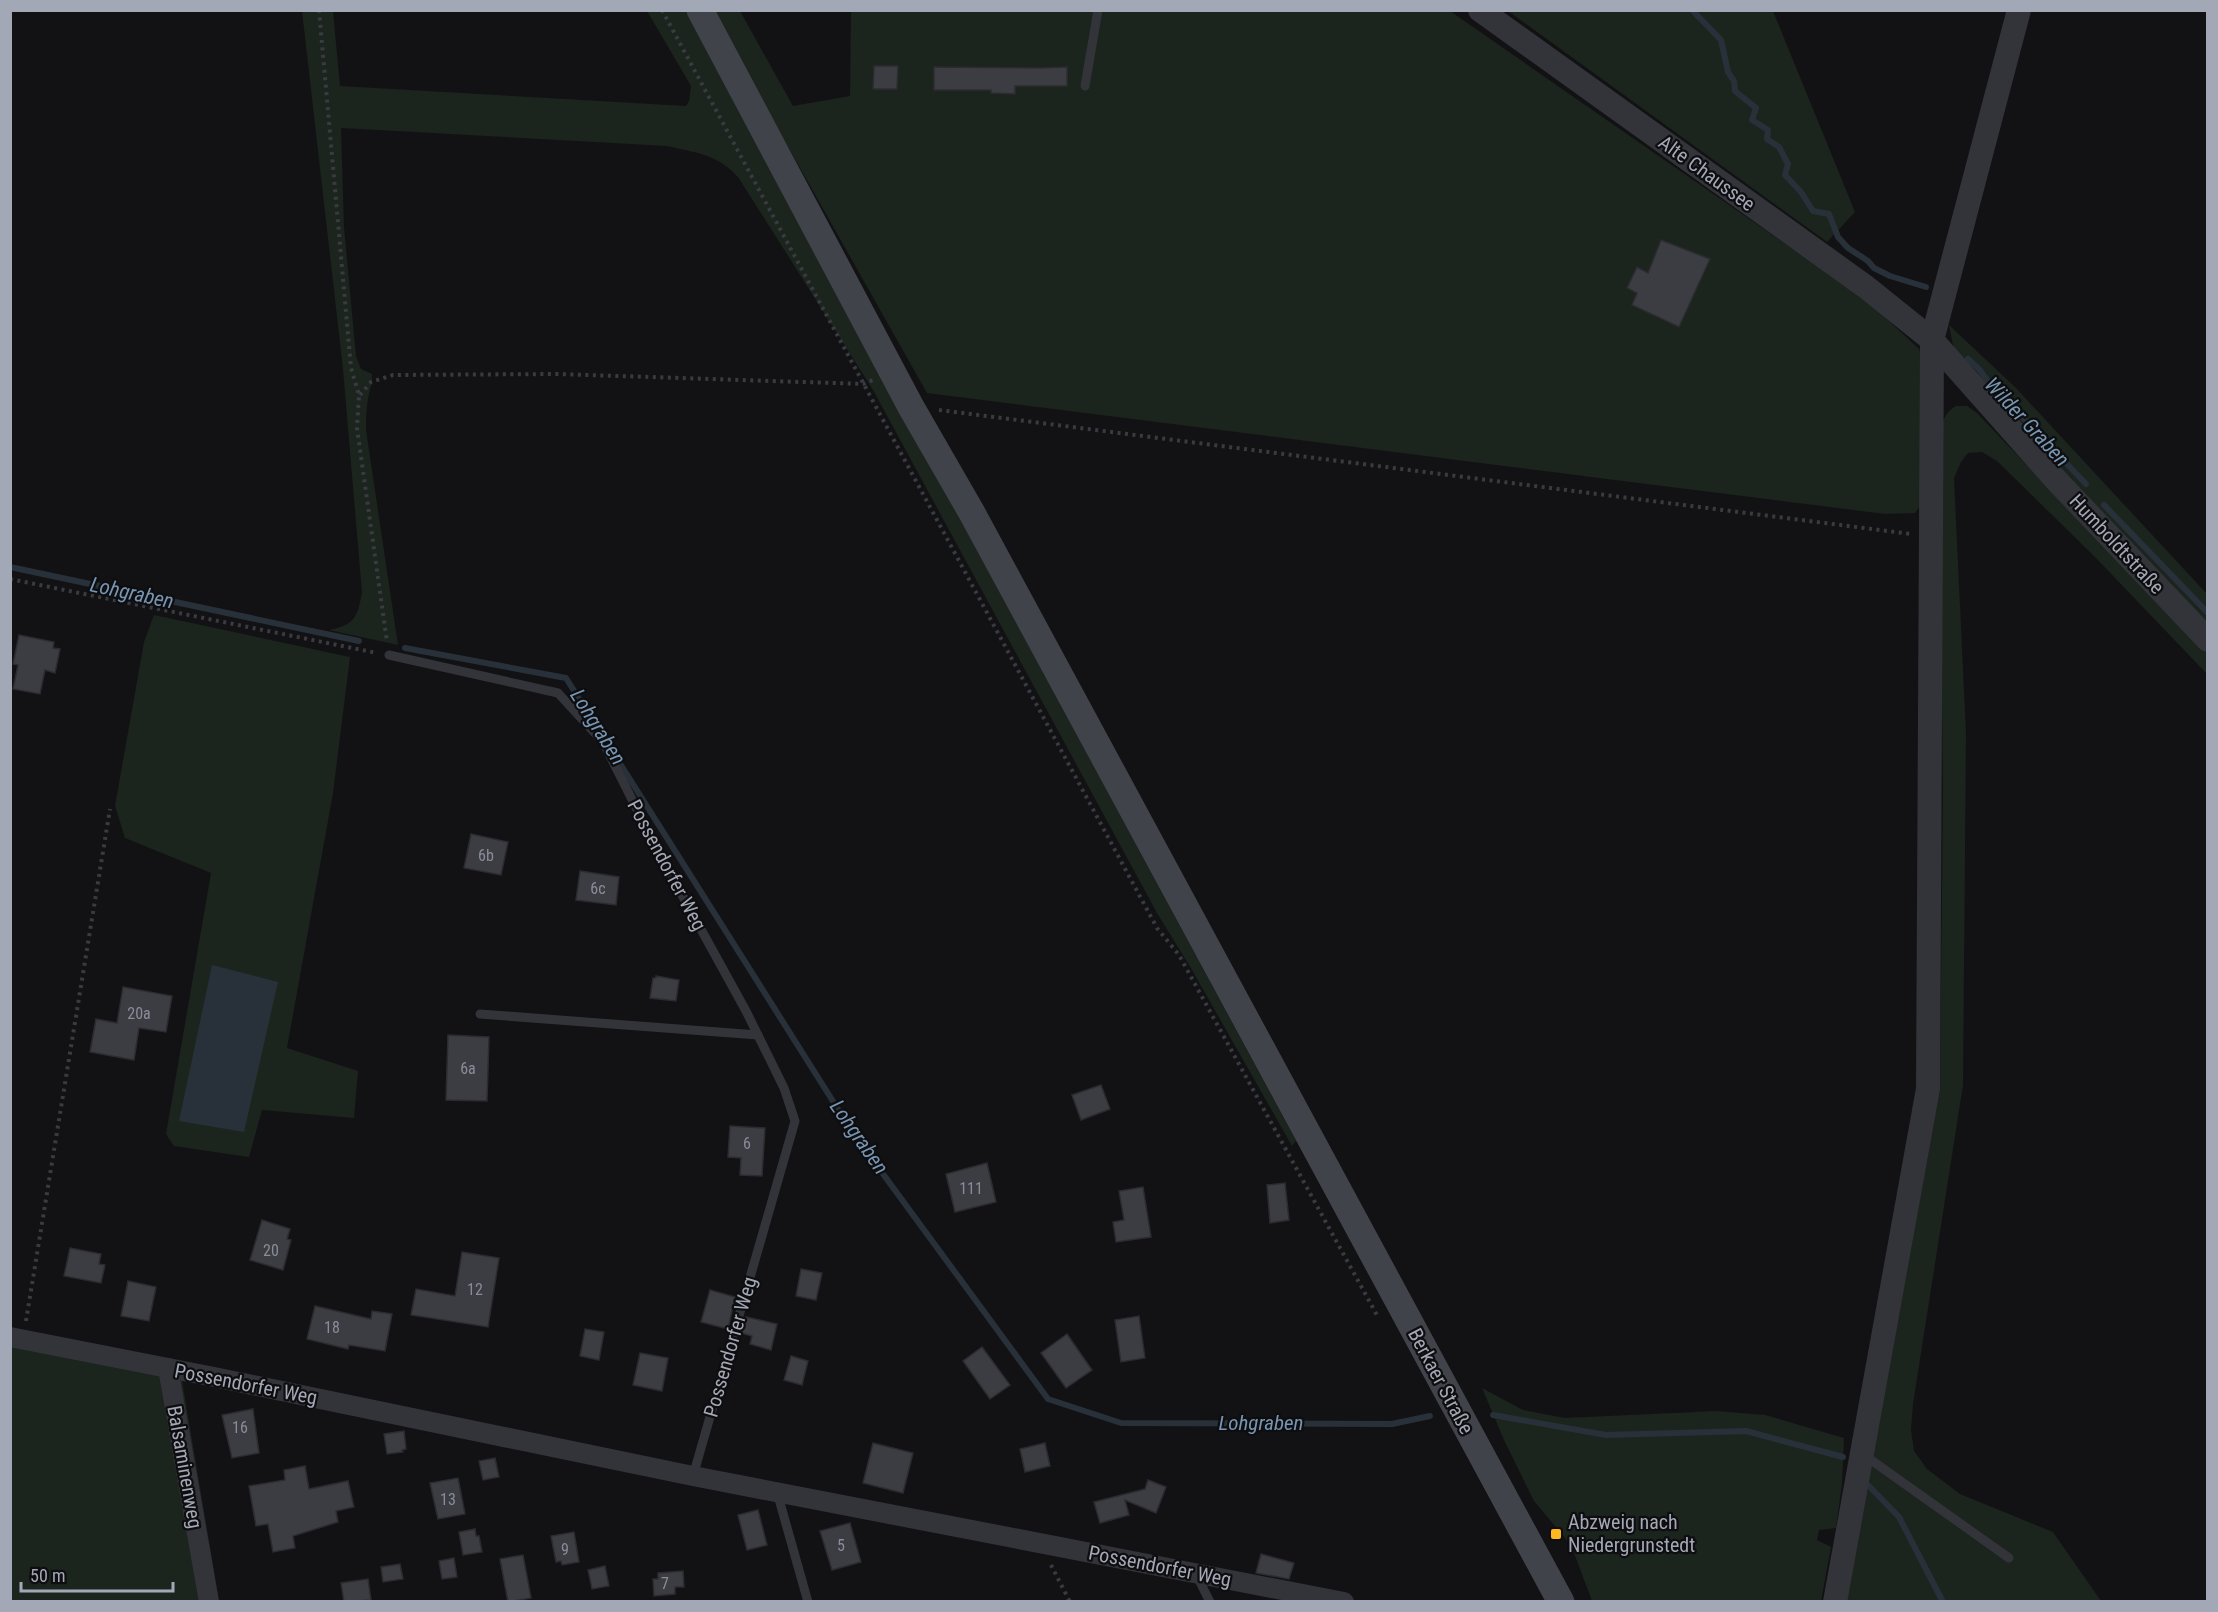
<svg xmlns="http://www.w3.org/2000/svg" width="2218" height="1612" viewBox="0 0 2218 1612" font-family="'Roboto Condensed',sans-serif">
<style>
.green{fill:#1c241e}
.water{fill:#283139}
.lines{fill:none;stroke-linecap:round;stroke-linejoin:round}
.stream{stroke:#283139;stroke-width:6}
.building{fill:#3c3d42;stroke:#2c2c30;stroke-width:1.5}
.path{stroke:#393b41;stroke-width:4;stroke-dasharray:3 4.5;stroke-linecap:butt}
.service{stroke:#33343a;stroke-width:9}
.minor{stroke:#33343a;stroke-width:20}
.tertiary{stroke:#33343a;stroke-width:24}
.secondary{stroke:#41434a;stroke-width:27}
.poi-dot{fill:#fcb722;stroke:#0e0d0f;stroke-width:2}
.labels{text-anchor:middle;stroke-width:4.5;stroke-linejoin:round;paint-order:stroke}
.number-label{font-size:16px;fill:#898d99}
.street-label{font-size:20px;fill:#a3a8b6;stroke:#0e0d0f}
.poi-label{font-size:20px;fill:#a3a8b6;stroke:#0e0d0f;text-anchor:start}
.water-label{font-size:21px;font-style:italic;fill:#7796b3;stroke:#0e0d0f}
</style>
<rect width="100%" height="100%" fill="#121214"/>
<g class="green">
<path d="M302,11H333L340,86L686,106L689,101L691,86L647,11H686L1296,1141L1292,1146L1192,970L1157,913L873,390L738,177C717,154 697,153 667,146L341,128L344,227L356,356L361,369L372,374C372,386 370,388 368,399C366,409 366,420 366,430L398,645L329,630C355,625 357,617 362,593L343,369Z"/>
<path d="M714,11H740L793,106L850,96L851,11H1450L1869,302L1919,349L1921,356L1922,503L1915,513L1885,514L927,393L769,113Z"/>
<path d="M1508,11H1773L1855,212L1827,242Z"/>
<path d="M1949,325L2016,388L2207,594V623L1960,361L1954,350Z"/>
<path d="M1956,406H1967L1977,413L2207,654V674L2095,557L1997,461L1982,452L1968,453L1961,462L1954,478L1966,734L1963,1085L1913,1404L1911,1430L1914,1451L1927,1469L1960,1494L2053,1532L2101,1601L1846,1602L1940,1090L1943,787L1939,451C1941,432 1939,416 1956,406Z"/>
<path d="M154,615L350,657L333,793L287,1048L358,1071L354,1118L262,1110L249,1157L174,1146L166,1134L211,873L125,838L115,806L144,642Z"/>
<path d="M11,1343L182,1380L219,1601L11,1602Z"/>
<path d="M1482,1388L1523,1410L1565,1418L1717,1411L1765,1415L1844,1438L1842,1484L1836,1528L1819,1530L1817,1540L1831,1547L1821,1601H1592L1571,1545L1534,1501L1504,1440Z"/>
</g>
<path class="water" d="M212,965L278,982L244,1132L179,1121Z"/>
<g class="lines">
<g class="stream">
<path d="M1692,10L1721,40L1728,72L1734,81L1735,91L1756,108L1752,120L1768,130L1767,139L1779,147L1788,164L1785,175L1801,192L1813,211L1829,214L1838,237L1848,248L1868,261L1874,268L1890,276L1926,287"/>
<path d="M1968,359L1979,369L1987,380L2086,484"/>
<path d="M2104,505L2208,613"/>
<path d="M10,567L359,641"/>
<path d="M405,648L566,678L853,1133L1048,1399L1121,1423L1392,1424L1430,1416"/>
<path d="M1493,1415L1606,1435L1746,1431L1843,1457"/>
<path d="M1868,1485L1899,1517L1943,1602"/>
</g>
</g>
<g class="building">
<path d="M874,66H898L897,89H873Z"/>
<path d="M934,67L1041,68L1067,67V86H1015V94L991,93V90H934Z"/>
<path d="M1661,240L1710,259L1679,327L1632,305L1637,293L1627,288L1637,267L1648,273Z"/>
<path d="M19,635L54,642L53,648L60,649L55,673L45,670L40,694L13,689L18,665L13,664Z"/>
<path d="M471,834L508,842L501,875L464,868Z"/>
<path d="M580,871L619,877L616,905L576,900Z"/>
<path d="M656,976L679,980L676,1001L650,998L653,978H656Z"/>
<path d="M123,987L172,996L166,1032L139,1028L134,1060L90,1052L96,1019L117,1023Z"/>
<path d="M448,1035L489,1037L487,1101L446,1100Z"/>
<path d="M1101,1085L1110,1109L1081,1120L1072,1095Z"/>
<path d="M730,1126L765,1128L762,1176L740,1175L741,1158L728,1157Z"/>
<path d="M987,1163L996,1202L955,1212L946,1174Z"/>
<path d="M1285,1183L1289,1220L1270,1223L1267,1185Z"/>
<path d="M1143,1187L1151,1237L1116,1242L1113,1222L1124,1220L1119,1191Z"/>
<path d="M262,1220L290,1229L287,1239L291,1240L283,1270L250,1260Z"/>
<path d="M70,1248L101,1254L99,1264L105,1265L101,1283L64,1276Z"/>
<path d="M462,1252L499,1258L488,1327L411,1315L416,1289L455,1296Z"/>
<path d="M801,1269L822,1273L816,1300L796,1296Z"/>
<path d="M128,1281L156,1287L149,1321L121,1316Z"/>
<path d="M710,1290L735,1297L728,1329L701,1322Z"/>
<path d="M315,1306L371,1319L372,1311L392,1314L385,1351L349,1345L348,1349L307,1339Z"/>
<path d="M1139,1316L1145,1358L1121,1362L1115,1320Z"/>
<path d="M746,1317L777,1324L771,1350L750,1344L752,1336L741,1333Z"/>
<path d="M585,1329L604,1332L599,1360L580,1356Z"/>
<path d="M1067,1334L1092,1370L1066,1388L1041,1353Z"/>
<path d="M982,1347L1010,1385L990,1399L963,1361Z"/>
<path d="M640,1353L668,1358L662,1391L633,1385Z"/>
<path d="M791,1356L808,1361L802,1385L784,1380Z"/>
<path d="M253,1409L259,1453L232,1458L222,1415Z"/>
<path d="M404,1431L406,1449L402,1450L403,1452L387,1454L384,1434Z"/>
<path d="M873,1443L913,1453L903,1493L863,1483Z"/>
<path d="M1045,1443L1050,1466L1025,1472L1020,1449Z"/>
<path d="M495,1458L499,1477L483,1480L479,1461Z"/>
<path d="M305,1466L309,1489L348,1481L354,1507L336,1511L338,1522L293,1536L295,1548L273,1552L268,1524L256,1526L249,1486L285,1480L284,1470Z"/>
<path d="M458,1478L465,1514L438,1519L430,1483Z"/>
<path d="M1148,1480L1166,1487L1156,1513L1125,1500L1129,1515L1100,1523L1094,1502L1145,1489Z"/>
<path d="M758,1510L767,1545L747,1550L738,1515Z"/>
<path d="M850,1523L861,1562L832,1570L820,1531Z"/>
<path d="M475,1529L476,1536H479L482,1552L463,1555L459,1532Z"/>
<path d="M574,1532L579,1562L562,1565L561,1561L556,1562L551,1536Z"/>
<path d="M1261,1554L1294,1563L1289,1579L1256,1573Z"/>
<path d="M523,1555L531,1598L508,1602L500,1559Z"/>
<path d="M454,1558L457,1577L442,1579L439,1561Z"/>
<path d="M400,1564L403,1579L383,1582L381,1567Z"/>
<path d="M605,1566L609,1586L592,1589L588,1570Z"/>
<path d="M683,1571L684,1587H675V1594L654,1596L653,1579H658V1573Z"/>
<path d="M368,1579L371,1600L344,1602L341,1583Z"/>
</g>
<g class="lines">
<g class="path">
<path d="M319,10L351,368L359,395L357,428L387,642"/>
<path d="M662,10L1157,928L1179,955L1378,1317"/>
<path d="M360,395L371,382L393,375L558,374L863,384L873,380"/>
<path d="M939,410L1911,534"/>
<path d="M10,579L377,653"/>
<path d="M26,1321L110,809"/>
<path d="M1051,1565L1070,1602"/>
</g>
<g class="service">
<path d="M1085,86L1098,10"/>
<path d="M389,655L558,693L603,742L660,855L746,1011L784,1088L795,1121L693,1476"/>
<path d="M480,1014L758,1035"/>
<path d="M1864,1455L2009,1558"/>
<path d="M777,1492L808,1602"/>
<path d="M1196,1574L1210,1602"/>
</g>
<g class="minor">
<path d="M10,1337L214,1377L693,1476L1344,1602"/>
<path d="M168,1368L209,1602"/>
</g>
<g class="tertiary">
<path d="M1480,10L1866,287L1932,340L2057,481L2208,640"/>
<path d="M1835,1602L1928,1089L1932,340L2019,10"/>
</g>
<path class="secondary" d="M700,10L911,407L972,513L1561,1602"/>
</g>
<rect class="poi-dot" x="1550" y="1528" width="12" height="12" rx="3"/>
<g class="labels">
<g class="number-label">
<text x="486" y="861">6b</text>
<text x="598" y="894">6c</text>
<text x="139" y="1019">20a</text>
<text x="468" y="1074">6a</text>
<text x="747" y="1149">6</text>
<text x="971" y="1194">111</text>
<text x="271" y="1256">20</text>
<text x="475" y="1295">12</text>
<text x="332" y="1333">18</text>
<text x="240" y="1433">16</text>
<text x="448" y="1505">13</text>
<text x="841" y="1551">5</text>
<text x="565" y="1555">9</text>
<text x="665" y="1589">7</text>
</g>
<g class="street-label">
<text transform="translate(1707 173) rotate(36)" y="7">Alte Chaussee</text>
<text transform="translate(2117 544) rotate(47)" y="7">Humboldtstraße</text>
<text transform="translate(667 865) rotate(62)" y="7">Possendorfer Weg</text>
<text transform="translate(730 1347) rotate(-74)" y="7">Possendorfer Weg</text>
<text transform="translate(1441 1381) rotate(62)" y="7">Berkaer Straße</text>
<text transform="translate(246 1384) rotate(11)" y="7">Possendorfer Weg</text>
<text transform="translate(185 1467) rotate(80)" y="7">Balsaminenweg</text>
<text transform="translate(1160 1566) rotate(11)" y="7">Possendorfer Weg</text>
</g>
<g class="poi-label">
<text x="1568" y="1529">Abzweig nach<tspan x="1568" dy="23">Niedergrunstedt</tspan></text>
</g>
<g class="water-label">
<text transform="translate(2027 422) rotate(47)" y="7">Wilder Graben</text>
<text transform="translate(132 593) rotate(12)" y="7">Lohgraben</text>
<text transform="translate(598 727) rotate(58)" y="7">Lohgraben</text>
<text transform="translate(859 1137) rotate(55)" y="7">Lohgraben</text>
<text x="1261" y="1430">Lohgraben</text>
</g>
</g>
<rect width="2218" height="1612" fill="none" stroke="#a3a8b6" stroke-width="24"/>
<path d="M21 1582v9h152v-9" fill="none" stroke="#a3a8b6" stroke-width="3"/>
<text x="30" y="1582" font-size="18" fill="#a3a8b6" stroke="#0e0d0f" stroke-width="4.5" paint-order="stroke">50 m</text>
</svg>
